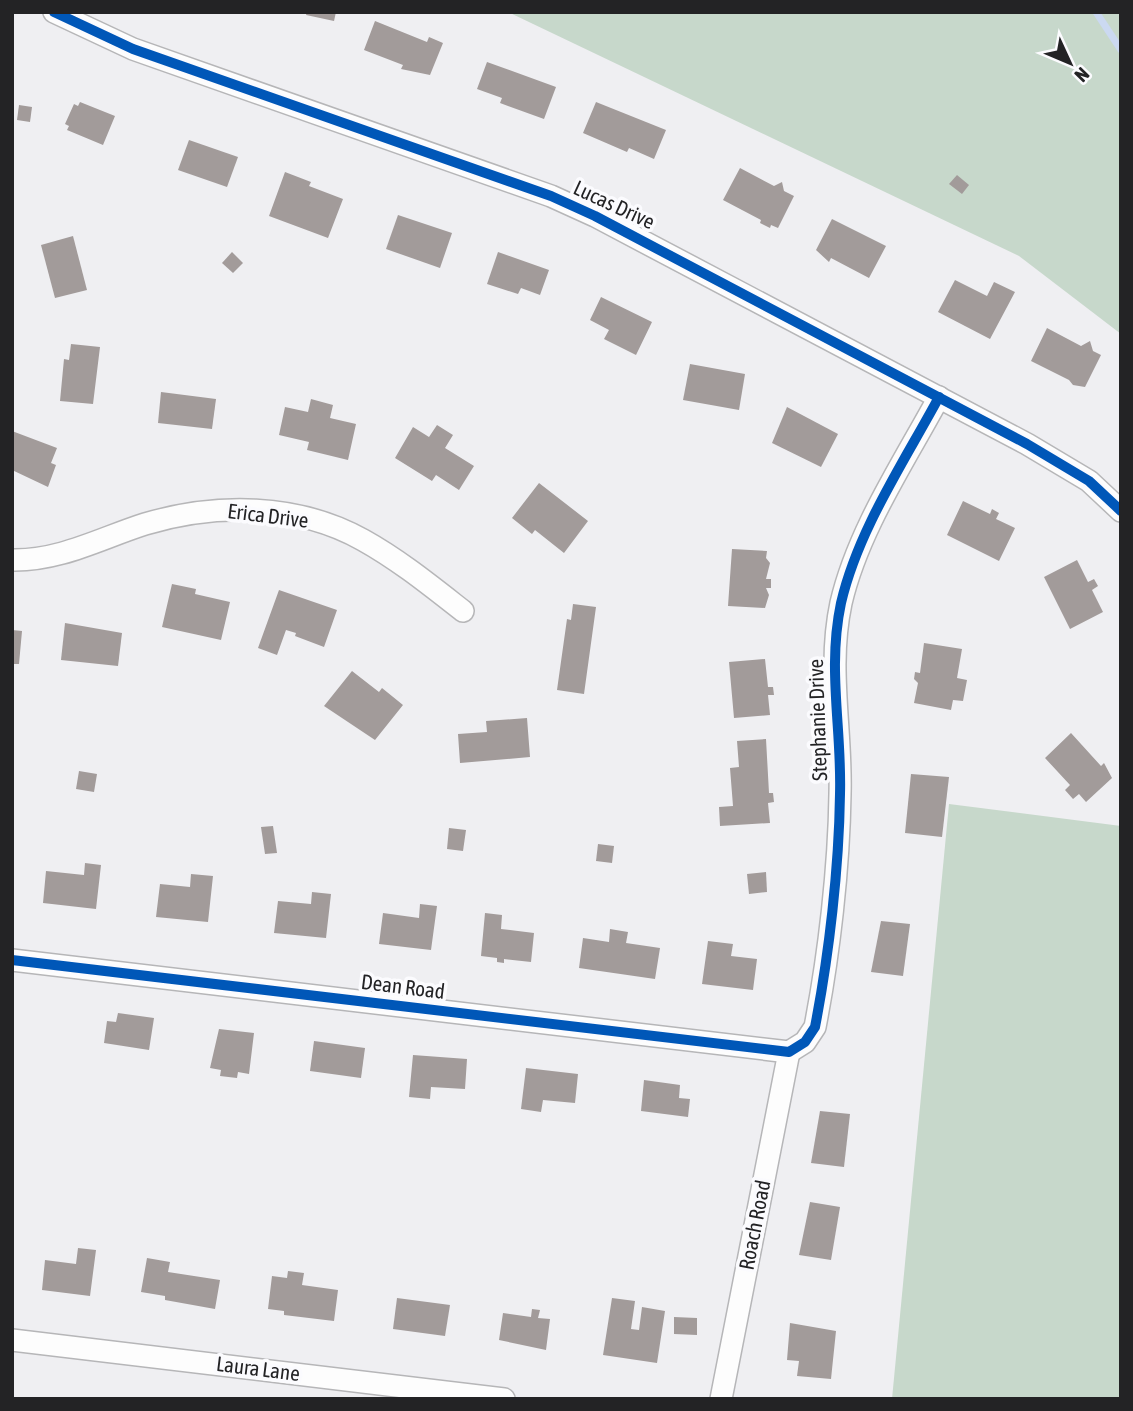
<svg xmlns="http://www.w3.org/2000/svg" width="1133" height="1411" viewBox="0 0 1133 1411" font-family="'Asap Condensed',sans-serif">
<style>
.forest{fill:#c7d8cb}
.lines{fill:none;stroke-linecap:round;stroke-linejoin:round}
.stream{stroke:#cbd9f1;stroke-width:7}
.building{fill:#a29b9a}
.minor-casing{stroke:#b6b6b8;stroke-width:24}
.minor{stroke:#fdfdfd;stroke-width:21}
.cycleway-casing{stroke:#fbfbfe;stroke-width:15}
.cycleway{stroke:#0057b8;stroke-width:10}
.labels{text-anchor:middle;stroke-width:7;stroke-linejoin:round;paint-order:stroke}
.street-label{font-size:21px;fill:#232325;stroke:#fbfbfe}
</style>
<rect width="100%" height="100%" fill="#efeff2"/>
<g class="forest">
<path d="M508,12H1121V334L1019,256Z"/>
<path d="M949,804L1121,826V1399H892Z"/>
</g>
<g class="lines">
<path class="stream" d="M1096,12L1121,50"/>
</g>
<g class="building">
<path d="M307,12H336L334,21L306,15Z"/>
<path d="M375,21L427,42L429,37L443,43L430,75L401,69L403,65L364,50Z"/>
<path d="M487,62L556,87L544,119L500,103L502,98L477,89Z"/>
<path d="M80,102L115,116L103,145L67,130L69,126L65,124L74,104L78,106Z"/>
<path d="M596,102L666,130L654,159L629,148L627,152L583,133Z"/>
<path d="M19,105L32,107L30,122L17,120Z"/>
<path d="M189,140L238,157L227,187L178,170Z"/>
<path d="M740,168L774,186L782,182L784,191L794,196L778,228L771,225L770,228L760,223L761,220L723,200Z"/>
<path d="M285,172L311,182L309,186L343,199L328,238L269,216Z"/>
<path d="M957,175L969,185L962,194L949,184Z"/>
<path d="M398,215L452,233L440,268L386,249Z"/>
<path d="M832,219L886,246L869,278L831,258L829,262L816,250Z"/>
<path d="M73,236L87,290L55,298L41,245Z"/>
<path d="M232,252L243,263L233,273L222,263Z"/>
<path d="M498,252L549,270L540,295L521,288L518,294L487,284Z"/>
<path d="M955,280L987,296L994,282L1015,292L990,339L938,312Z"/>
<path d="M601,297L652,322L636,355L604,339L609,330L590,320Z"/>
<path d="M1047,328L1081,346L1090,341L1093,351L1101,355L1085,387L1073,385L1069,380L1031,361Z"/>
<path d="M71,344L100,347L93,404L60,401L64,359L69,360Z"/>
<path d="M690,364L745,374L739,410L683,400Z"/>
<path d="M161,392L216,399L212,429L158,423Z"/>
<path d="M311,399L333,405L330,418L356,424L348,460L307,450L309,442L279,435L285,407L308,412Z"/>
<path d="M787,407L838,434L821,467L772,443Z"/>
<path d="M437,425L453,435L445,448L474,466L459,490L436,475L432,481L395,458L413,427L429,437Z"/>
<path d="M12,431L57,448L51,463L56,465L48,487L12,470Z"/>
<path d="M539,483L588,521L564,553L535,530L532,534L512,518Z"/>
<path d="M963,501L990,514L992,509L999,513L996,519L1015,528L999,561L947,535Z"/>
<path d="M732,549L767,551L766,558L770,563L766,579H771V588H766L769,595L765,608L728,606Z"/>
<path d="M1077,560L1088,582L1094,579L1098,586L1092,590L1103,612L1070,629L1044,577Z"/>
<path d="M172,584L196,589L195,594L230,602L221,640L162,627Z"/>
<path d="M279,590L337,610L324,647L295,636L296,633L286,630L277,655L258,648Z"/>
<path d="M573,604L596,607L584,694L557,690L567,619L571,620Z"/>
<path d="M65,623L122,633L118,666L61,660Z"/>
<path d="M12,630L22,631L19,664H12Z"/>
<path d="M924,643L962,649L957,678L967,680L963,701L953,700L951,710L914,703L918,683L914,679L915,672L920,673Z"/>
<path d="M765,659L768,687H773L774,695H768L770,715L734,718L729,662Z"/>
<path d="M352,671L379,692L382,688L403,705L375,740L324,706Z"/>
<path d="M527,718L530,757L460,763L458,734L487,732L486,721Z"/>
<path d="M1071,733L1101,766L1104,763L1112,778L1086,802L1079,794L1073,799L1065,790L1070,785L1045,758Z"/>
<path d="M766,739L769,793H773L774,802L768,803L770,823L720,826L719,807L733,806L730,768L739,767L737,741Z"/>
<path d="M79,771L97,774L94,792L76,789Z"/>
<path d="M911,774L949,777L942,837L905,833Z"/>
<path d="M273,826L277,853L265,854L261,827Z"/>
<path d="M449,828L466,830L463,851L447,849Z"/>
<path d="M598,844L614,846L612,863L596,861Z"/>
<path d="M85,863L101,865L96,909L43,903L46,871L84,875Z"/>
<path d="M766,872L767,892L749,894L747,874Z"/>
<path d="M191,874L213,876L208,922L156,917L160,884L190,887Z"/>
<path d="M312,892L331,894L326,938L274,933L278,901L311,904Z"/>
<path d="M420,904L437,906L431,950L379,944L383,913L419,918Z"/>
<path d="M485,913L502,915L501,929L534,933L531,962L504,959V963L497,962V958L481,956Z"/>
<path d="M881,921L910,924L903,976L871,972Z"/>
<path d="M610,929L628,932L626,943L660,948L655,979L579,968L583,938L609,942Z"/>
<path d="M708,941L733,944L731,956L757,959L753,990L702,984Z"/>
<path d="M118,1013L154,1018L149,1050L104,1043L107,1021L116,1022Z"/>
<path d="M219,1029L254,1033L249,1074L238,1072L237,1078L220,1076L221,1070L210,1068Z"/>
<path d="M314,1041L365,1048L361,1078L310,1071Z"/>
<path d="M413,1055L467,1059L465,1089L431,1087L430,1099L409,1097Z"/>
<path d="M526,1068L578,1074L575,1103L543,1100L541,1112L521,1109Z"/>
<path d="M644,1080L680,1085L679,1098L690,1099L688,1117L641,1111Z"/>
<path d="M820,1111L850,1114L844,1167L811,1163Z"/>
<path d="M810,1202L840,1207L831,1260L799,1255Z"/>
<path d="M78,1248L96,1250L90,1296L42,1290L45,1260L76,1264Z"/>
<path d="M147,1258L170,1262L168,1272L220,1280L215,1309L165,1300V1296L141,1292Z"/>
<path d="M288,1271L304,1273L302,1285L338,1290L334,1321L284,1315V1311L268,1309L272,1276L287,1278Z"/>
<path d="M397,1298L450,1305L445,1336L393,1329Z"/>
<path d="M612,1298L635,1301L631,1329L639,1330L642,1307L665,1311L657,1363L603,1355Z"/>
<path d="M532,1309L540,1310L538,1318L550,1319L546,1350L499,1340L503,1313L531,1317Z"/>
<path d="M674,1317L697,1318V1335L674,1334Z"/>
<path d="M790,1323L836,1331L831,1379L797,1376L799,1361L787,1360Z"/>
</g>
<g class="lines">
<g class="minor-casing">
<g id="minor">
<path d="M54,12L133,49L551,196L595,216L1027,444L1089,481L1121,511"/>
<path d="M12,560C60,561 101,538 145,524C216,503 297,503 363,540C399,560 431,586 463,611"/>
<path d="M12,960L789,1052"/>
<path d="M789,1052L805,1042L815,1027C829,955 839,868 840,794C842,729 827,669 841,603C858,530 904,462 939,397"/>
<path d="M12,1340L504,1399"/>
<path d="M721,1399L789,1052"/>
</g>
</g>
<use href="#minor" class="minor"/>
<g class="cycleway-casing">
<g id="cycleway">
<path d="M54,12L133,49L551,196L595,216L1027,444L1089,481L1121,511"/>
<path d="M12,960L789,1052L805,1042L815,1027C829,955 839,868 840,794C842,729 827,669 841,603C858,530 904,462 939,397"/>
</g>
</g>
<use href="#cycleway" class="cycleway"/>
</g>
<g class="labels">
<g class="street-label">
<text transform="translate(614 205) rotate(25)" y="7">Lucas Drive</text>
<text transform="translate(268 516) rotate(7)" y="7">Erica Drive</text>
<text transform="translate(818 720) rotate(-92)" y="7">Stephanie Drive</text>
<text transform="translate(403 987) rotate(7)" y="7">Dean Road</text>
<text transform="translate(755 1225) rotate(-79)" y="7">Roach Road</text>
<text transform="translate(258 1369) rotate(7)" y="7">Laura Lane</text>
</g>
</g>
<rect width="1133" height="1411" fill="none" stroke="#232325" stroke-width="28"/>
<g transform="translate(1070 63) rotate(134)" stroke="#fbfbfe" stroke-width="5" paint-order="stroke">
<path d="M0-5L12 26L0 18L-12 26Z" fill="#232325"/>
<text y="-10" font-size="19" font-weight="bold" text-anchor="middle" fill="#232325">N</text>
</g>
</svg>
